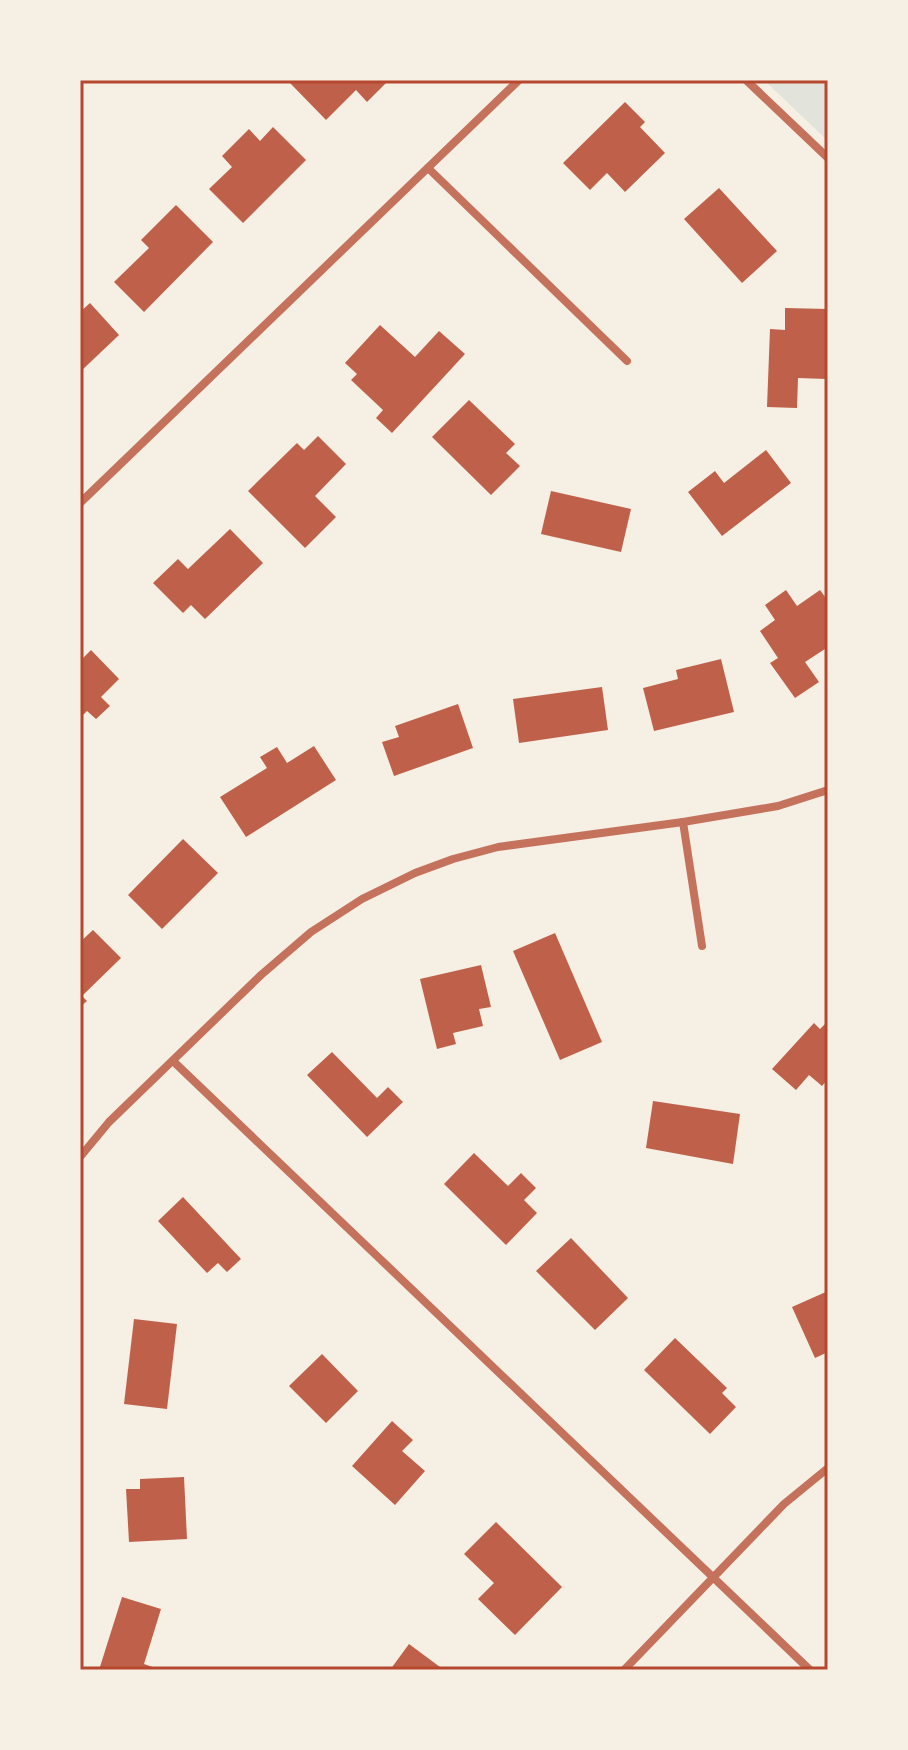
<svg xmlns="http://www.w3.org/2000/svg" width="908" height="1750" viewBox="0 0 908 1750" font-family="'Exo 2',sans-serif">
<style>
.green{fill:#e2e4dc}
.building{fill:#bf614a}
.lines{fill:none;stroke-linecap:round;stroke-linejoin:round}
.minor{stroke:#c5725c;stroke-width:8}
.neatline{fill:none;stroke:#b5482f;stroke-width:3}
</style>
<rect width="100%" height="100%" fill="#f6efe4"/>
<path class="green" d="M764,80H828V141Z"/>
<g class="building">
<path d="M293,80H389L367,102L356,90L326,120L290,83Z"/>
<path d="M625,102L645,122L640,127L665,153L625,192L607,173L590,190L563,163Z"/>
<path d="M273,127L306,160L243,223L209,189L232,167L222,156L249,129L260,141Z"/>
<path d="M719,188L777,251L742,283L684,219Z"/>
<path d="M176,205L213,242L144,312L114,282L149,248L141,240Z"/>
<path d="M90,303L119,335L80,372V312Z"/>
<path d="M785,308L828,309L826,379L798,378L797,408L767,407L770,329L785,330Z"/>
<path d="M380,325L415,357L439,331L465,354L392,433L376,418L383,410L351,380L357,374L345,363Z"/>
<path d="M469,400L515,444L506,453L520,466L491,495L432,437Z"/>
<path d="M318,436L346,464L315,496L336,517L305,548L248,491L297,443L304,450Z"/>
<path d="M766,450L791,483L722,536L688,492L715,471L724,483Z"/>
<path d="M551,491L631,509L621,552L541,534Z"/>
<path d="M230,529L263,563L205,619L191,605L183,613L153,583L178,559L188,569Z"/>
<path d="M786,590L797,606L820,590L828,601V647L805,662L819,682L795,698L770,663L778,658L760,631L775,620L765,605Z"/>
<path d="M91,650L119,679L101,697L110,706L96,719L87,711L80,718V661Z"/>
<path d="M721,659L734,712L654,731L643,688L678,679L676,670Z"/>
<path d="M602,687L608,730L519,743L513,699Z"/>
<path d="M458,704L473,748L394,776L382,742L399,737L395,726Z"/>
<path d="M314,746L336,780L246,837L220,797L267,768L260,757L277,747L287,763Z"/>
<path d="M183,839L218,873L162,929L128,895Z"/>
<path d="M93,930L121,958L82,996L87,1001L80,1007V942Z"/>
<path d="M555,933L602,1042L560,1060L513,951Z"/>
<path d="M481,965L491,1007L479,1009L483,1026L453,1033L456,1044L437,1049L420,979Z"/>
<path d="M828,1021V1079L822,1086L809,1075L796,1090L772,1069L814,1023L820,1029Z"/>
<path d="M332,1052L377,1098L388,1087L403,1102L367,1137L307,1075Z"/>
<path d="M653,1101L740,1114L733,1164L646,1148Z"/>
<path d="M474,1153L508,1186L521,1173L536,1188L524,1200L537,1213L506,1245L444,1184Z"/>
<path d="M183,1197L241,1259L227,1272L218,1263L207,1273L158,1221Z"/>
<path d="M571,1238L628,1298L595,1330L536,1271Z"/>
<path d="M828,1291V1352L815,1358L792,1307Z"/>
<path d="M134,1319L177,1324L167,1409L124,1404Z"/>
<path d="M675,1338L727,1388L722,1393L736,1407L710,1434L644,1370Z"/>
<path d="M322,1354L358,1391L326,1423L289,1386Z"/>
<path d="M392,1421L413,1440L402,1451L425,1471L395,1505L352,1466Z"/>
<path d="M184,1477L187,1539L129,1542L126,1489H140V1479Z"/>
<path d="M496,1522L562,1587L515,1635L478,1599L494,1583L464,1554Z"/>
<path d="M122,1597L161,1609L144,1664L161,1670H99Z"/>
<path d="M409,1644L444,1670H390Z"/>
</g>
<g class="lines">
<g class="minor">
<path d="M746,80L828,158"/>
<path d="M428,168L627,361"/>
<path d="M80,503L519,80"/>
<path d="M683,822L702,946"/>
<path d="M173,1061L810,1670"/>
<path d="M80,1157L109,1122L261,975L311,932L362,899L415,873L453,859L498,847L683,822L778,806L828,790"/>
<path d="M624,1670L784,1504L828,1468"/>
</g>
</g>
<rect width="908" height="1750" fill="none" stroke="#f6efe4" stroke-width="164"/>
<rect x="82" y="82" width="744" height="1586" class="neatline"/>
</svg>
